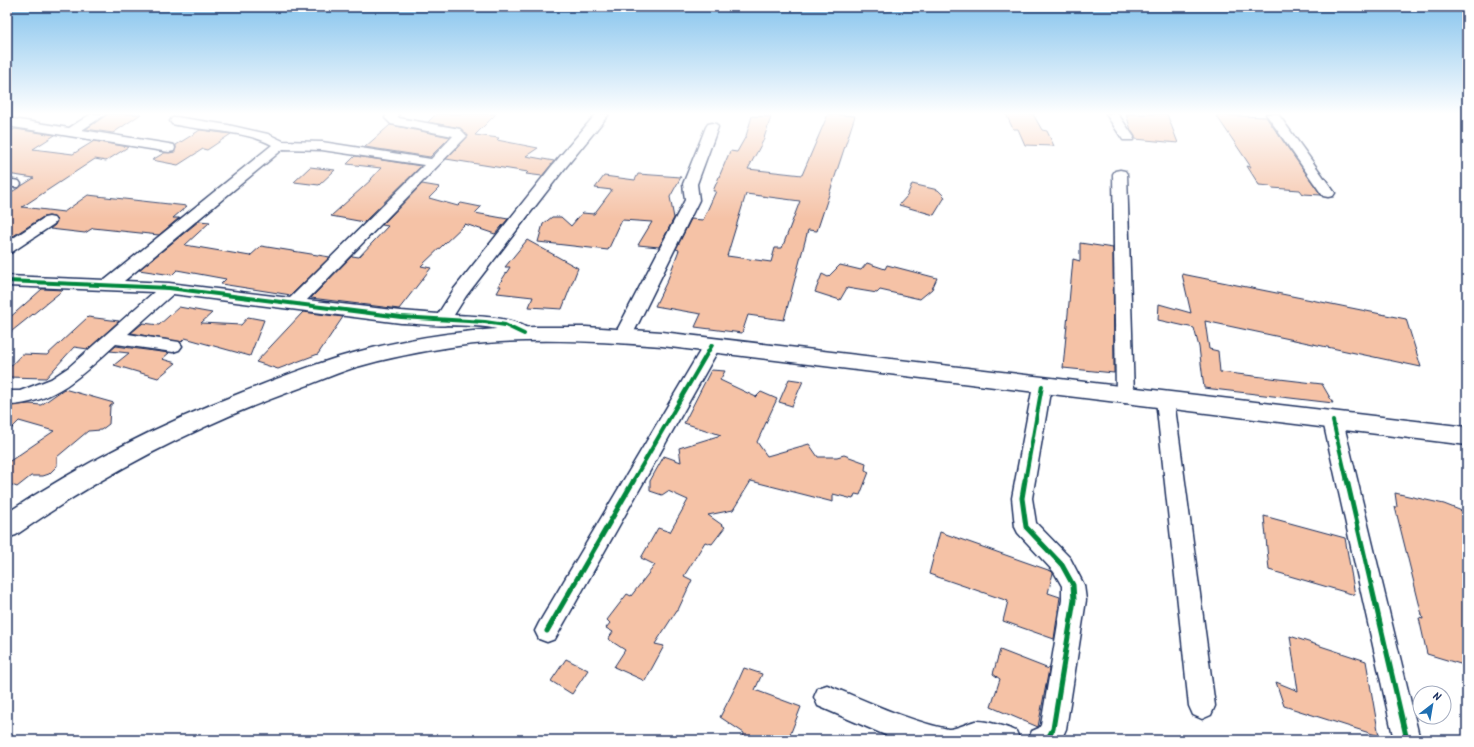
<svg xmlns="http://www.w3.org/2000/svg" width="1474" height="747" viewBox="0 0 1474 747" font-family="Kalam,sans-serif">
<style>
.building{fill:#f5c2a6;stroke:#1b2f5e;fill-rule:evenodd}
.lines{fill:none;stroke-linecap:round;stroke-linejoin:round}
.minor-casing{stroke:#1b2f5e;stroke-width:3}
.secondary-casing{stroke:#1b2f5e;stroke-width:3}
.minor{fill:#fff;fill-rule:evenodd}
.secondary{fill:#fff;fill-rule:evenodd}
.cycleway-far1-casing{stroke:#fff;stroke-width:6}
.cycleway-casing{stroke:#fff;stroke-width:8}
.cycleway-far1{stroke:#00873e;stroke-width:4}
.cycleway{stroke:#00873e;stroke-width:5}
</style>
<rect width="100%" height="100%" fill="#fff"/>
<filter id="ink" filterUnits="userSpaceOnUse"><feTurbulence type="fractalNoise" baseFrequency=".025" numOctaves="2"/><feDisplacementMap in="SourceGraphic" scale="8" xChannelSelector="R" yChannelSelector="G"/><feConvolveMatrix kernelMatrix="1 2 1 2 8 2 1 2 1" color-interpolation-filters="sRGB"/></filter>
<g filter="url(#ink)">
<g class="building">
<path d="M107,114H141L113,133L86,129Z"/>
<path d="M436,114H496L475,135L499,138L497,140L538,148L526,156L554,161L542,176L526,174L528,172L446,159L468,136L460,128L428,122Z"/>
<path d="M828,114L855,116L817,231L808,230L784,320L748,315L742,333L695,327L701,314L655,306L668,279L679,250L676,249L691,219L703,220L716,191H713L730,151L737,152L746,136L752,116L771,117L763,141L748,169L802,175ZM746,194L800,201L782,248H775L771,262L727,256Z"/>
<path d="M1006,114H1033L1042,130L1047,131L1054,146L1025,145L1018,129H1013Z"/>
<path d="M1126,114H1167L1178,143L1135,139V136L1131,130Z"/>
<path d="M1216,115L1266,117L1321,195L1303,194L1300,190L1272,188L1270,186L1259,185L1247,166L1251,167Z"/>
<path d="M390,125H391L450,137L430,157L365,147Z"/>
<path d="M15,129L55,135L33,149L73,154L94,141L128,147L106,161L95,159L22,207L64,212L88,195L187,206L173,218H179L159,235L93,228L85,233L50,229L55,225L57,220L54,217L49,216L43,217L7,240V195L34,178L7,174V133Z"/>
<path d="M200,130L231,134L207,150L203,149L178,165L152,160L164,153L174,152L176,148V145Z"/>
<path d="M355,156L421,166L364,222L331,216L372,179H371L381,168L347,164Z"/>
<path d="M310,167L335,170L319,185L294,182Z"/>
<path d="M638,174L681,177L670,197L674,218L659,247L638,245L652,222L622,220L608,250L538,242L543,224L552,217H561L571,226L582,213L594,214L612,190L595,188L604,176L635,180Z"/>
<path d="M422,184L440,187L429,198L458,206L461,203L481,207L475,213L508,219L495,234L465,224L421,266L431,268L399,309L311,298L352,256L359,257L388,226L382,225Z"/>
<path d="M912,184L938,190L945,197L934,215L899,205L907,196Z"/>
<path d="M199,221L210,222L185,245L250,256L261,246L330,257L291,295L221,284L226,279L177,270L172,275L139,270Z"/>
<path d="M527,240L578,268L562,309L529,307L533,297L497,293L501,286H498L510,267H505Z"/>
<path d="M1080,243L1113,248L1114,373L1063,368L1073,259L1080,261Z"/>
<path d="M867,263L885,269L887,265L937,278L932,289L920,299L880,290L877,293L847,288L840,300L815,292L822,274L828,277L840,265L861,270Z"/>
<path d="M1182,274L1406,319L1421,367L1205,321L1209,349L1218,351L1220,372L1322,384L1333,403L1204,388L1199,347L1194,328L1158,320L1159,304L1191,313Z"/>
<path d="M42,289L63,290L7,335V320Z"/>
<path d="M179,307L212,313L201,323L241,325L248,317L264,320L250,356L185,338L181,342L131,333L143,323L159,325Z"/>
<path d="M303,312L343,317L318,354L278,369L256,362Z"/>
<path d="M88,317L119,321L88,349L74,347L46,378L7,377V370L22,354L47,355Z"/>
<path d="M116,346L169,353L162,359L176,363L158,378L114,365L129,353L110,351Z"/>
<path d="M711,370L725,371L720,380L756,397L761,392L777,399L757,442L767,456L809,444L818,457H837L844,455L866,463L865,470L869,472L860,495L855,494L853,499L833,494V502L751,481L733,510L708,515L725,527L712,544L705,542L684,576L692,580L678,610H677L655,644L664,646L645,681L614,667L625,650L608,639L613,632L606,628L610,623L607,620L627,594L631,596L655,565L641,558L658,528L670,532L688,500L668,491L662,495L650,491V481L664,456L681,462L679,448L721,435L684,423Z"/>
<path d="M789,379L803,381L792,406L779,402Z"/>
<path d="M64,389L114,403L110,406L109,424L101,430L88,431L57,457V466L49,474L43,476H31L17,487L7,483V463L54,431L19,421L7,433V406L29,404L41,405Z"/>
<path d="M1395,493L1444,504L1467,513V666L1427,654L1419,618L1423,619L1395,507H1397Z"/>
<path d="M1264,516L1345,538L1355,595L1269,570Z"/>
<path d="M940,532L1051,571L1053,573L1048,593L1060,597L1054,639L1003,621L1008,601L929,574Z"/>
<path d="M1290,636L1366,661L1379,736L1284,706L1276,682L1298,691Z"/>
<path d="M1000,650L1049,669L1038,727L991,707L1000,679L993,674Z"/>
<path d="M566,659L588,670L572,694L551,681Z"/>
<path d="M744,668L762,674L755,690L801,707L788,740H743L744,733L720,717L736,686Z"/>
</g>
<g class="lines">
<g class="minor-casing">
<g id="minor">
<path d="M91,114H106L82,130L169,144L174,145L175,148L174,151L169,152L7,126V118L69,128Z"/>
<path d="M387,114H399L398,117L399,118L460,129L467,136L307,300L401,311L438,314L454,289L551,167L596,114H609L561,173L466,296L454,315C474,316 522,316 533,334L530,338C518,341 511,333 501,330C484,325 464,326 447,325C440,327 411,323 401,323L173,294L128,334L179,342L182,346L179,350L173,352L116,344C84,373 53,405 7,405V391H20L51,379L69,367L154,292L7,286V276L105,280L272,145C245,130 202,131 172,124L170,121L172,118L176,117L228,125L268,134L283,141L322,142L431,159L453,136L391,124L385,118ZM283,149L322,150L424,165L290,298L169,283L124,281Z"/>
<path d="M1106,114H1118L1134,137L1133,140H1123Z"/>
<path d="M1266,114H1278L1335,193L1333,196L1328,197L1323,196Z"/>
<path d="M712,123L716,124L718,127L697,184L699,200L632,336L629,340L623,342L617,340L614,336L685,200L683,184L706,127L708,124Z"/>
<path d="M1120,170L1125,171L1127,174L1134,396L1132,401L1125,403L1118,401L1116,396L1113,174L1115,171Z"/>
<path d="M7,179L19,181L21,184L19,187H7Z"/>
<path d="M49,217L54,218L56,221L54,224L12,252L7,254V242L44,218Z"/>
<path d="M712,339L718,341L721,345L555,639L547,642L539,639L535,631L539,623L706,341Z"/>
<path d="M1042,379L1048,381L1051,386L1032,498L1036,523L1070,558L1084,585L1086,600L1066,729L1061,740H1028L1032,731L1039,728L1041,725L1062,600V586L1054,572L1018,533L1015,527L1012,498L1033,386L1036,381Z"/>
<path d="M1165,393L1172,395L1174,400L1215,706L1211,715L1202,719L1193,715L1189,706L1156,400L1158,395Z"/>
<path d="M1333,414L1340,416L1343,421L1420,740H1394L1323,421L1326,416Z"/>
<path d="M827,685C867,701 905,720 948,729C954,730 968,723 975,721C985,720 1007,727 1016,731L1020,740H897L818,706L814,697L818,688Z"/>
</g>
</g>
<g class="secondary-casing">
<path id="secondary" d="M535,327H586L662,332L1467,427V445L662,346C594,341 526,337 458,346C423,351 387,358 353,368C332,375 312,384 292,391C194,427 102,475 16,535L7,538V513C81,464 160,424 243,392C274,380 307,367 339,357C403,338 469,329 535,327Z"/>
</g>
<use href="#minor" class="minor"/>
<use href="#secondary" class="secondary"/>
<g class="cycleway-far1-casing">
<g id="cycleway-far1">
<path d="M7,281L169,288L401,317L485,322L505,325L524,334"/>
<path d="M1333,421L1347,481"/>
<path d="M633,481L712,345"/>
<path d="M1025,481L1042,386"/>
</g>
</g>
<g class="cycleway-casing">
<g id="cycleway">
<path d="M1025,480L1022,498L1026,527L1062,565L1073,585L1074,600L1053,729L1048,738L1041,740"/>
<path d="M1347,480L1407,740"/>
<path d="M547,631L634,480"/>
</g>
</g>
<use href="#cycleway-far1" class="cycleway-far1"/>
<use href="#cycleway" class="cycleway"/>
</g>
</g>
<linearGradient id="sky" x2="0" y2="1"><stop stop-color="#86c4ed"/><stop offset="0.52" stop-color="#fff"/><stop offset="1" stop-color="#fff" stop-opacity="0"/></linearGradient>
<rect width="1474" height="219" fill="url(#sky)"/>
<rect width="1474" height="747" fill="none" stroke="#fff" stroke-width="24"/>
<rect x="12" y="12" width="1450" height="723" fill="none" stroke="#1b2f5e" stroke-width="1.5" filter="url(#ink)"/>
<g transform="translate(1432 705) rotate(31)"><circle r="19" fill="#ffffff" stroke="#a4acbf"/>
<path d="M0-3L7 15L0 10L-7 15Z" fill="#1f6fb2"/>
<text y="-6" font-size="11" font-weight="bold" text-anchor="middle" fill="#1b2f5e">N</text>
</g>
</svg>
